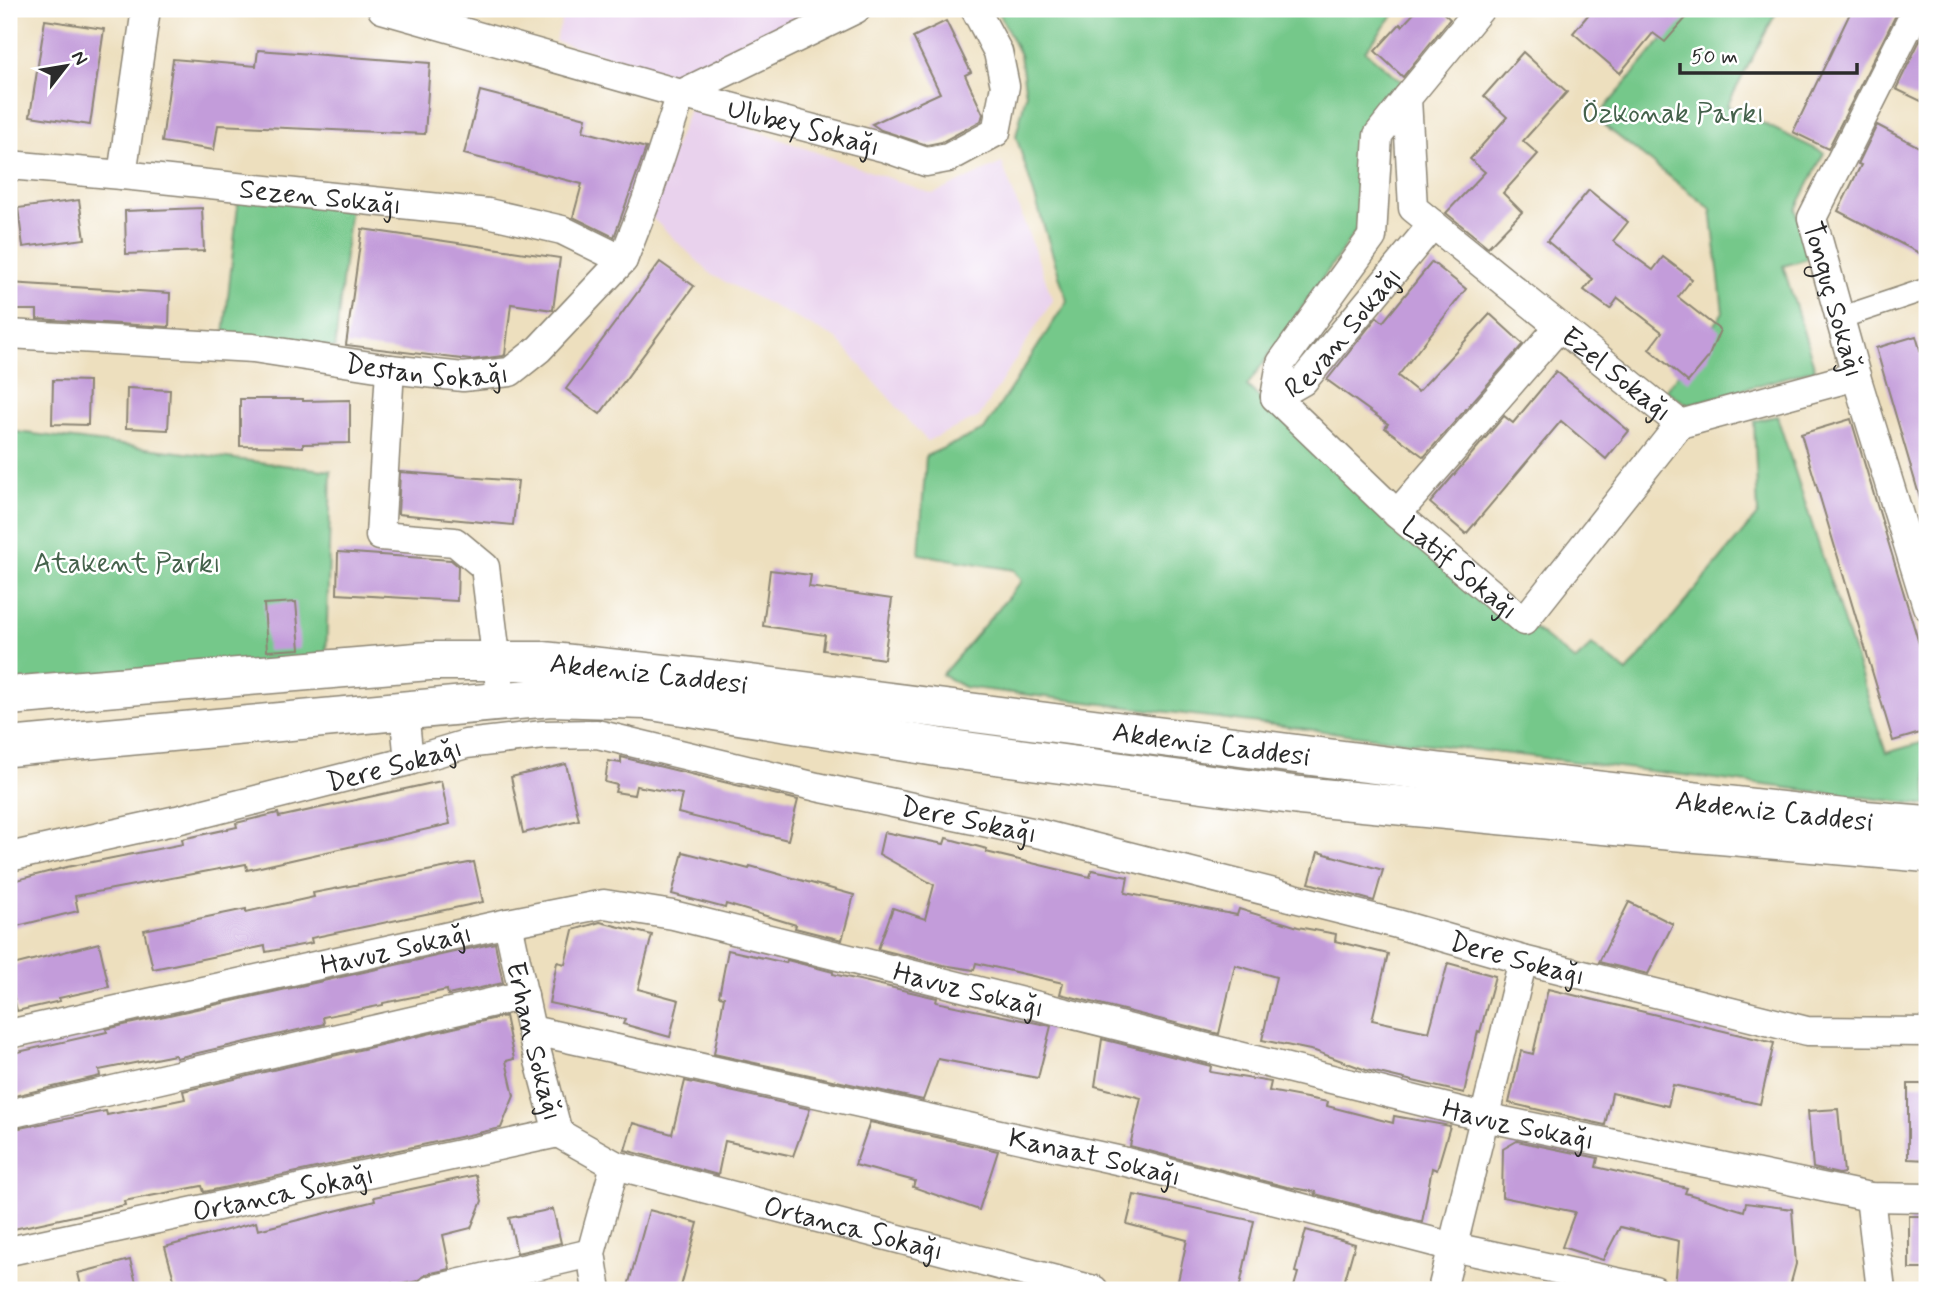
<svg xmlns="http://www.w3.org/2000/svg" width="1936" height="1299" viewBox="0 0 1936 1299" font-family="Mynerve,sans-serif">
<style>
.built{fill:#e9d2ed}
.green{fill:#75c88a;stroke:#507a5a;stroke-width:2}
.building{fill:#c39cda}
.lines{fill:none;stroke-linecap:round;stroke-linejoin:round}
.pedestrian-casing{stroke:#8c8574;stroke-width:24}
.minor-casing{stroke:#8c8574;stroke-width:31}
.primary-casing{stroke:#8c8574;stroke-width:41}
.pedestrian{stroke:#fff;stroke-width:21}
.minor{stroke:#fff;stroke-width:28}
.primary{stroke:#fff;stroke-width:38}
.labels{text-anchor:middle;stroke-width:5;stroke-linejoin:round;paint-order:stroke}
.park-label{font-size:28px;fill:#45624c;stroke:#fff}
.street-label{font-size:28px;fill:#2b2b2b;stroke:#fff}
</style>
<rect width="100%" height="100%" fill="#fff"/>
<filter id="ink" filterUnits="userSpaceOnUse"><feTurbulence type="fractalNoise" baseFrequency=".0143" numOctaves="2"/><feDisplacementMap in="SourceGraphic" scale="14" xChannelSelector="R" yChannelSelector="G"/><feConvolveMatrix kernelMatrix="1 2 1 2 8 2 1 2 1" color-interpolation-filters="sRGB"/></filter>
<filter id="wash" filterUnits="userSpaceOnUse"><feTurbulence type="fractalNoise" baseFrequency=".00686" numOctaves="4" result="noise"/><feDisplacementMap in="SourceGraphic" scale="28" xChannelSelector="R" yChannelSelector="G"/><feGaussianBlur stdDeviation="1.57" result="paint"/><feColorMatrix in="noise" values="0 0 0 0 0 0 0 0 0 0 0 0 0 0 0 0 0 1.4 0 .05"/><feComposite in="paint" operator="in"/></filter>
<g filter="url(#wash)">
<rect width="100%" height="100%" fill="#eddfbe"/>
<g class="built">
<path d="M566,9H827L682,78L555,41Z"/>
<path d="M690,107L933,194L1002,163L1053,300L979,417L927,441L837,339L712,275L648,214Z"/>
</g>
<g class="green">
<path d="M997,9H1398L1365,51L1406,85L1364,139L1360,225L1247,386L1466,591L1535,629L1575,661L1592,645L1627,672L1758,514L1754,421L1777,416L1886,753L1927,741V805L964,687L942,675L1022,581L1014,570L919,554L926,456L984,430L1067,301L1016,136L1026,94L1020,55Z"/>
<path d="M1687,9H1778L1727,106L1824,153L1796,209L1808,259L1783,266L1815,369L1688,405L1666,390L1723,312L1711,209L1596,119Z"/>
<path d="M239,195L350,207L335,348L224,335Z"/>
<path d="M9,431L331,471L326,662L9,689Z"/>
</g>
<g id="blocks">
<g class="building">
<path d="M1418,9H1439L1450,19L1403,77L1375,51L1400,24L1402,26Z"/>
<path d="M1593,9H1694L1665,42L1653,33L1620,73L1573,33Z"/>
<path d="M1852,9H1899L1828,149L1793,132Z"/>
<path d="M45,20L104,29L90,125L30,116Z"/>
<path d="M946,21L971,72L965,75L983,114L981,121L942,142L927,145L881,130L872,124L940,93L913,37Z"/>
<path d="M1927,26V104L1896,89Z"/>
<path d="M258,50L430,63L425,134L218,125L214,150L162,142L173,59L256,66Z"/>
<path d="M1523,52L1567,92L1523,141L1538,154L1503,193L1522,212L1488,247L1446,213L1485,172L1470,159L1507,117L1484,96Z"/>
<path d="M480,91L586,118L583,131L646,148L614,237L573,217L582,184L464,154Z"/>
<path d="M1877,125L1927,151V257L1838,211L1861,165L1858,164Z"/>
<path d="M1589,190L1628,222L1613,241L1653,270L1663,257L1692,279L1678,297L1720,330L1708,358L1688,382L1649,349L1662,332L1618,298L1610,309L1584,290L1593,279L1547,241Z"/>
<path d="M79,200L85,239L23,247L18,208Z"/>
<path d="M202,208L204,251L126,254L125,211Z"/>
<path d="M362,229L560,258L553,310L511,304L505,355L503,356L470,360L346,345Z"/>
<path d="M660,262L694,286L600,414L566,389Z"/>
<path d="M1432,262L1466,289L1398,376L1418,392L1490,314L1523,344L1424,457L1385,428L1388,424L1327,380L1377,317L1383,322Z"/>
<path d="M9,283L170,293L169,327L37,319V310H9Z"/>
<path d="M1916,336L1927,373V504L1922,505L1876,348Z"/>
<path d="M1556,371L1629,431L1606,459L1561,421L1466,534L1430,503L1504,416L1513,423Z"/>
<path d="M53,380L89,381L88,425L52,424Z"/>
<path d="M127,388L170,390L168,430L126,428Z"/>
<path d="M240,399H303V401L350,400V443L303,444V447L240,446Z"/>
<path d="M1851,419L1927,670V731L1893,741L1801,434Z"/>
<path d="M400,472L518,481L513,525L398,514Z"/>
<path d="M338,552L451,560L458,566L457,601L337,594Z"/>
<path d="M770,570L811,575L809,587L892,599L884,659L823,650L825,635L763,626Z"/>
<path d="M296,602L300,649L267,651L264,604Z"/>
<path d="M621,757L798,800L788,840L678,813L682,794L636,786L634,795L615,792L617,785L605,782L608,761L621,763Z"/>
<path d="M566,764L579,820L523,833L511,777Z"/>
<path d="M441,781L450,824L247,870L246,864L75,896L78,911L9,928V882L67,867L183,844L182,839L237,827L236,823L278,813L279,817Z"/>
<path d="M884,832L944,844L946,838L987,849L986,852L1090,877L1092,870L1128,877L1125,893L1237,915L1239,909L1298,927L1336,934L1335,941L1388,954L1372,1020L1429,1032L1448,963L1495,976L1480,1032L1478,1031L1464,1093L1366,1070L1315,1051L1262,1040L1276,977L1235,965L1219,1034L1060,994L1063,983L976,963L974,970L943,965L878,949L893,908L925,919L934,885L879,854Z"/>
<path d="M683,852L749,869L750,866L854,895L842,940L795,928L796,925L726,904L725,908L672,894Z"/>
<path d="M1318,852L1383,870L1374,901L1309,883Z"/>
<path d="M474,862L483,902L311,938L312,943L266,952L265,946L153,969L144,930L246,909V912L314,897L313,893Z"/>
<path d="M1629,902L1673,924L1648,974L1599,962Z"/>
<path d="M600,922L652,935L638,989L679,1000L670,1037L623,1024L625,1019L549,1003L557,962L565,964L573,930Z"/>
<path d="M99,943L109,987L59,998L60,1001L17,1011L9,975V966Z"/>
<path d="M495,943L503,983L448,995L447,990L383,1003V1005L323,1017L324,1024L176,1058L175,1055L99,1070L100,1076L10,1097L9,1054L107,1032L106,1029Z"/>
<path d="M728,950L786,963L787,960L833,972V974L937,998L936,1002L1051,1026L1038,1078L938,1059L923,1100L714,1054L724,997L719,996Z"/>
<path d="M1548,989L1774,1043L1760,1104L1673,1085L1668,1106L1612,1093L1605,1125L1509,1103L1521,1051L1533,1054Z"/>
<path d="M505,1016L514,1059L506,1061L514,1096L501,1128L204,1192L202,1186L124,1201L125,1205L9,1230V1130L106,1111L107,1115L185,1099L183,1091Z"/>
<path d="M1102,1039L1211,1066L1210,1072L1271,1082L1269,1091L1328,1102L1327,1106L1393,1123L1394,1116L1450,1126L1437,1170L1432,1168L1422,1222L1315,1194L1316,1192L1287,1187L1130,1146L1141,1098L1095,1086Z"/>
<path d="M685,1081L810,1109L793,1156L725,1141L718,1175L625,1150L633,1123L672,1134Z"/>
<path d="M1908,1084H1927V1160L1908,1159Z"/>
<path d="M1838,1109L1844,1173L1839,1174L1813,1168L1808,1111Z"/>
<path d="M870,1122L998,1151L979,1210L913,1187L915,1181L855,1165Z"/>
<path d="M1517,1141L1598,1158L1596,1167L1687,1188L1685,1193L1744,1211L1746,1203L1792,1209L1796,1264L1789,1290H1689L1675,1288L1679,1241L1620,1227L1603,1260L1562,1247L1575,1212L1502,1197L1503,1149Z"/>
<path d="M476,1175L482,1201L471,1228L443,1235L450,1269L427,1274L418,1281L393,1286L392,1283L362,1290H177L165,1247L256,1222L258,1230L375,1201L374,1197Z"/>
<path d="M1134,1195L1254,1221L1239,1290H1176L1187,1240L1127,1224Z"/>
<path d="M553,1209L561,1243L517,1253L509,1218Z"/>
<path d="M649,1210L698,1223L680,1290H627Z"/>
<rect x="1909" y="1216" width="18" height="53"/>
<path d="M1306,1230L1355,1244L1342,1290H1293L1298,1273L1295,1272Z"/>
<path d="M130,1260L138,1290H82L78,1273Z"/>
</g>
</g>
</g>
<g filter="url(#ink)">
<use href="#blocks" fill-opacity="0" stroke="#8c8574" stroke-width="2"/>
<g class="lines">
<g class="pedestrian-casing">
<path id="pedestrian" d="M1840,318L1927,289"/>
</g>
<g class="minor-casing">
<g id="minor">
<path d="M382,9L681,94L856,9"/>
<path id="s1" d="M1480,9L1407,98L1413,208L1680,424"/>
<path id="s2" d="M1917,9L1812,218L1856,376L1927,606"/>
<path id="s3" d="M1407,98L1378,135L1372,237L1281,363L1275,397L1303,381L1433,224"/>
<path id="s4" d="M9,165L122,175L488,213L562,230L623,260"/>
<path d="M122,175L146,9"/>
<path id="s5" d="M9,334L253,348L390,369L463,377L510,372L539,349L623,260L646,201L681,94L886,148L926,162L948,158L996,132L1005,86L998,52L975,9"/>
<path d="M390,369L380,536L455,542L485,567L499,680"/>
<path id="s6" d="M1275,397L1397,514L1524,621L1680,424"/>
<path d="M1680,424L1856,376"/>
<path d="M1397,514L1559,327"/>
<path d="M404,711L409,761"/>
<path id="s7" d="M9,857L177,820L409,761L466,744L543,735L597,734L817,787L1041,834L1397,924L1523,960L1807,1031L1927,1032"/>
<path id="s8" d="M508,923L531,1030L558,1133L615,1165L1094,1290"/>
<path id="s9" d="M531,1030L1126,1162L1453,1247L1654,1290"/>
<path id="s10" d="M9,1034L508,923L604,904L673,915L1484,1117L1870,1197L1927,1198"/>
<path d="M9,1114L524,995"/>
<path d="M1870,1197L1881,1290"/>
<path id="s11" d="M9,1251L558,1133"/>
<path d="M431,1290L591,1253"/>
<path d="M597,1290L591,1253L615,1165"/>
<path d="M1442,1290L1523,960"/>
</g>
</g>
<g class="primary-casing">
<g id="primary">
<path id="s12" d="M9,696L429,661H543L702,678L1436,772L1852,819L1927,825"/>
<path d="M9,747L551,697L646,700L943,748L1300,796L1592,824L1927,853"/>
</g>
</g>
<use href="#pedestrian" class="pedestrian"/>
<use href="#minor" class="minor"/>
<use href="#primary" class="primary"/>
</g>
</g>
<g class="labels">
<g class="park-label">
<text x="1673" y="122">Özkonak Parkı</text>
<text x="127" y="572">Atakent Parkı</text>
</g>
<g class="street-label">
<text dy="10" stroke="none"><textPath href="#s5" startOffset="966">Ulubey Sokağı</textPath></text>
<text dy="10" stroke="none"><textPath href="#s4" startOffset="313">Sezen Sokağı</textPath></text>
<text dy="10" stroke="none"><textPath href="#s2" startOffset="318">Tonguç Sokağı</textPath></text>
<text dy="10" stroke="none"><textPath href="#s3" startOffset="434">Revan Sokağı</textPath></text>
<text dy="10" stroke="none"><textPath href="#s5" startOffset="420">Destan Sokağı</textPath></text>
<text dy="10" stroke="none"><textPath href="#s1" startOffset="488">Ezel Sokağı</textPath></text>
<text dy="10" stroke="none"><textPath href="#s6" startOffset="252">Latif Sokağı</textPath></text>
<text dy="10" stroke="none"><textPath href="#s12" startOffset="642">Akdeniz Caddesi</textPath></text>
<text dy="10" stroke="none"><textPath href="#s12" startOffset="1209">Akdeniz Caddesi</textPath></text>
<text dy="10" stroke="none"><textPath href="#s7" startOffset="396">Dere Sokağı</textPath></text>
<text dy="10" stroke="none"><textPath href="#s12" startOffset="1776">Akdeniz Caddesi</textPath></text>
<text dy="10" stroke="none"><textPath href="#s7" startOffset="984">Dere Sokağı</textPath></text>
<text dy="10" stroke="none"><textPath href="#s10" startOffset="396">Havuz Sokağı</textPath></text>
<text dy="10" stroke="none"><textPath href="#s7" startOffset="1550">Dere Sokağı</textPath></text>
<text dy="10" stroke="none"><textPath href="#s10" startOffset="984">Havuz Sokağı</textPath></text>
<text dy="10" stroke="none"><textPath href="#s8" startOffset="121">Erhan Sokağı</textPath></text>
<text dy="10" stroke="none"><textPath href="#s10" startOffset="1550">Havuz Sokağı</textPath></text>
<text dy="10" stroke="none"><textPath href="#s9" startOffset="578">Kanaat Sokağı</textPath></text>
<text dy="10" stroke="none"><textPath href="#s11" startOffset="280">Ortanca Sokağı</textPath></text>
<text dy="10" stroke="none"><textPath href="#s8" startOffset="528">Ortanca Sokağı</textPath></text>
</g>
</g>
<rect width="1936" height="1299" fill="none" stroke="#fff" stroke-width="35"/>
<g transform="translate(66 66) rotate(59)" stroke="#ffffff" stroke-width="5" paint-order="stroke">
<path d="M0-5L12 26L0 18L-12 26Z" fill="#2b2b2b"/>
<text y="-10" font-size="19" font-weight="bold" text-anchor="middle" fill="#2b2b2b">N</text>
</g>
<path d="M1680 63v10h177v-10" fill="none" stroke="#2b2b2b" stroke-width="3.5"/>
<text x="1691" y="63" font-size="21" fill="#2b2b2b" stroke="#ffffff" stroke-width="5" paint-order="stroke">50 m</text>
</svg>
